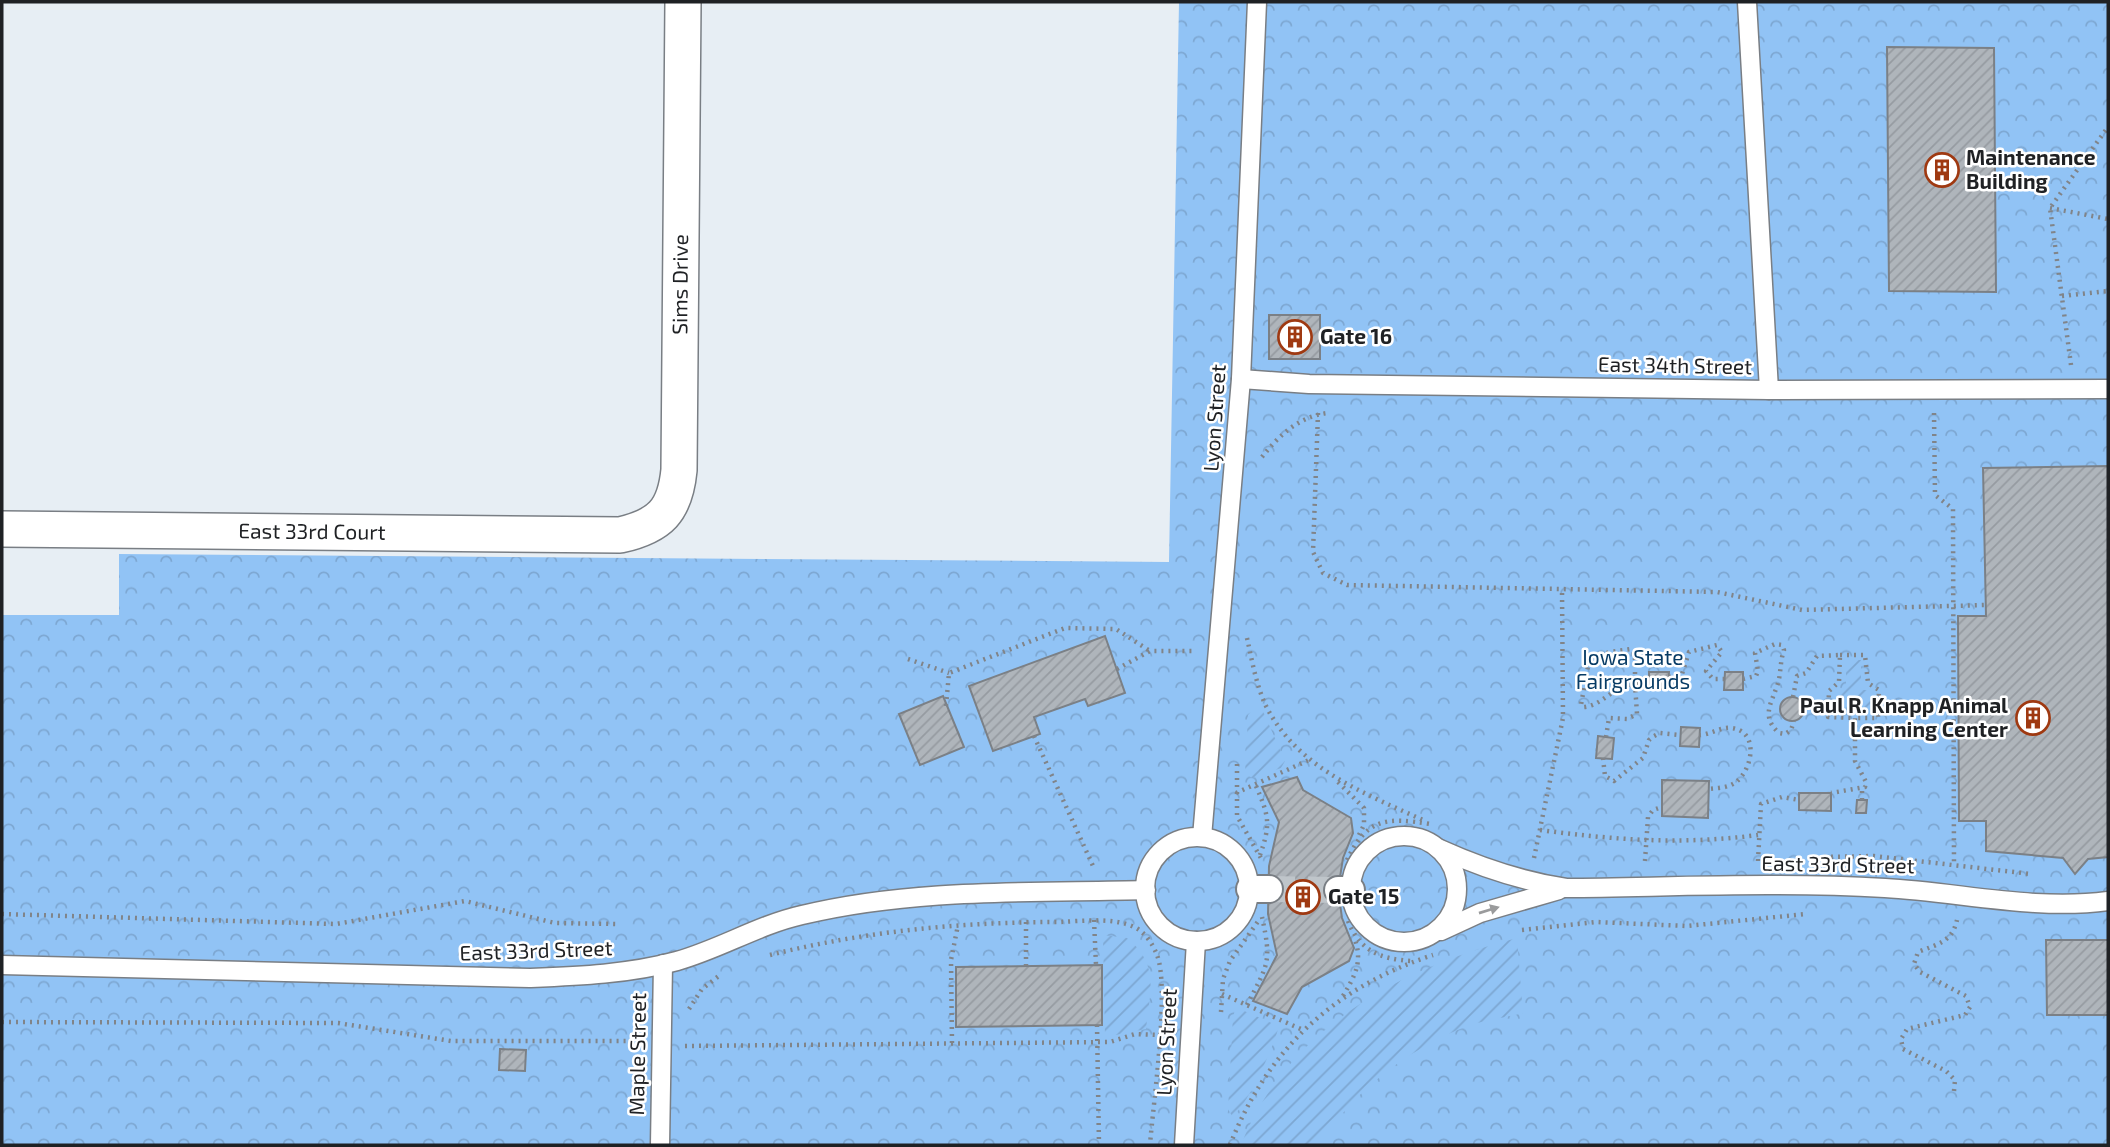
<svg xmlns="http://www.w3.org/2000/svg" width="2110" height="1147" viewBox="0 0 2110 1147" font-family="'Exo 2',sans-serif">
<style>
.forest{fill:url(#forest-crowns)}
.garden{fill:url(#garden-furrows)}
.building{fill:url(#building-hatch);stroke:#7b8086;stroke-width:2}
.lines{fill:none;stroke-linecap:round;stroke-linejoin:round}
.pedestrian-tunnel{stroke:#bfc5ca;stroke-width:26;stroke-dasharray:26 13;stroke-linecap:butt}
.service-casing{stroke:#797e84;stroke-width:21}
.pedestrian-casing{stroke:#797e84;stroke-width:30}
.minor-casing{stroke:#797e84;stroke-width:38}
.path{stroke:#808489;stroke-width:4.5;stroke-dasharray:2 5;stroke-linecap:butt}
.service{stroke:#fff;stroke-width:18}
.pedestrian{stroke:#fff;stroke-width:26}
.minor{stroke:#fff;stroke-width:35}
.oneway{fill:#9a9b9c}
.labels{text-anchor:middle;stroke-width:5;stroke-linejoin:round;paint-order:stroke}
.poi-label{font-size:21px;font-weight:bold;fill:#1f2124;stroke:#fff;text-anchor:start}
.street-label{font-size:21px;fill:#1f2124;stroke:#fff}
.park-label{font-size:21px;fill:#073b65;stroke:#fff}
</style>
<defs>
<pattern id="forest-crowns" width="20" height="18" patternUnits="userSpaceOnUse" patternTransform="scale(1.75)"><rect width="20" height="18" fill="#91c3f5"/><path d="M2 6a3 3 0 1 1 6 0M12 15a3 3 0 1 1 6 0" fill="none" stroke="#7da7d2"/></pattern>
<pattern id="garden-furrows" width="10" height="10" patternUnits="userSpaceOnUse" patternTransform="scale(1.75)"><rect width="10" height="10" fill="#91c3f5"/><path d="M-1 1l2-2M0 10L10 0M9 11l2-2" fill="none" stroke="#7da7d2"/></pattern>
<pattern id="building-hatch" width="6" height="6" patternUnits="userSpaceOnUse" patternTransform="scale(1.75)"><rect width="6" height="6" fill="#afb5bb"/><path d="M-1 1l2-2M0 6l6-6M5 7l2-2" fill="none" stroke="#969ba1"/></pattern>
</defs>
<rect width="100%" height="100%" fill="#e7eef4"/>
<path class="forest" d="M1179,2H2108V1145H2V615H119V554L1169,562Z"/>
<g class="garden">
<path d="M1846,660H1861V690H1873V712L1835,711L1834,689H1846Z"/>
<path d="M1256,707L1262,709L1285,761L1281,768L1252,778L1245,773L1248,715Z"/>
<path d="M1103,935L1127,938C1160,965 1150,991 1146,1029L1105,1037Z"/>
<path d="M1517,938L1523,1013C1504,1018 1483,1020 1465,1027C1406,1050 1353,1092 1319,1145H1241C1287,1028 1401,968 1517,938Z"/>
<path d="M1242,1010L1274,1024L1278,1029C1274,1046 1246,1109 1232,1116L1228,1109L1233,1016L1235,1011Z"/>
</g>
<g class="building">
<path d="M1887,47L1994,48L1996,292L1889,291Z"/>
<rect x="1269" y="315" width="51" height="44"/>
<path d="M2108,466V857L2088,859L2075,874L2063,858L1986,851V821H1959L1958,616H1986L1983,468Z"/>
<path d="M1105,636L1125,693L1088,706L1085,699L1034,717L1040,734L993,751L969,686Z"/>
<path d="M1649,672H1669L1668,689H1649Z"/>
<path d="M1725,672H1743V690H1724Z"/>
<path d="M943,696L964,747L920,765L899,714Z"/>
<circle cx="1792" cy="709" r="12"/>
<path d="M1681,727L1700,728L1699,747L1680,746Z"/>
<path d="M1598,736L1614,738L1612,759L1596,758Z"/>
<path d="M1297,777L1303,790L1351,818L1353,833L1343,858L1338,890L1342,918L1354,948L1349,961L1302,987L1287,1014L1253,1001L1277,955L1268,914L1269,866L1279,822L1262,787Z"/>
<path d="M1662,780L1709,781L1708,818L1662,816Z"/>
<path d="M1799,793H1831V811L1799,810Z"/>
<path d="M1857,800H1867L1866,813H1856Z"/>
<path d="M2046,940H2108V1015H2047Z"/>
<path d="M1102,965V1025L956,1027V967Z"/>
<path d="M500,1049L526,1050L525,1071L499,1070Z"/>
</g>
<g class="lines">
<path class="pedestrian-tunnel" d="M1269,889L1338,890"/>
<g class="service-casing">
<g id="service">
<path d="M1747,2L1769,390"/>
<path d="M1241,379L1309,384L1769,390L2108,389"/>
<circle cx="1404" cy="889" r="53"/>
<path d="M1202,837L1241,379L1257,2"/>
<circle cx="1197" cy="889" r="52"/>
<path d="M1440,849C1482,868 1521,881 1566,888C1672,887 1779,882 1885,888C1959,892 2035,911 2108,901"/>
<path d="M1441,931L1480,913L1559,890"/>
<path d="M2,965L530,978C579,976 629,974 677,961C720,949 758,925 802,915C914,888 1031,893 1146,890"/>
<path d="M660,1145L663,964"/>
<path d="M1184,1145L1196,941"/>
</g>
</g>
<g class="pedestrian-casing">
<g id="pedestrian">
<path d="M1250,889H1269"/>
<path d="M1338,890H1351"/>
</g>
</g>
<g class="minor-casing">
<g id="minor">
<path id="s1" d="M2,529L620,535C660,526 675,511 679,470L683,2"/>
</g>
</g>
<g class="path">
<path d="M2050,208L2108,219"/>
<path d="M2062,296L2108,291"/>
<path d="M2071,365L2050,208L2108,127"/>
<path d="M1318,413L1313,552L1323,573L1347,585L1717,592L1802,610L1986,605"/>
<path d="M1934,413L1935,495L1953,509L1954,865"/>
<path d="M1262,457C1279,435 1300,416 1328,413"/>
<path d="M1247,638C1252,660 1256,685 1266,706C1298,769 1364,793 1425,821"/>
<path d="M1840,655H1865L1868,683L1879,690L1878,718H1855"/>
<path d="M908,659L949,673"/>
<path d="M1117,669L1150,651H1193"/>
<path d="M1669,677L1682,674L1689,652L1717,645L1722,652L1706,671L1713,679H1725"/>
<path d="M1743,679L1756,676L1758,671L1755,653L1775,644L1782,645L1784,650C1780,661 1781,673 1778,683C1772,703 1760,716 1779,733L1785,734L1791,730L1794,721"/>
<path d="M1793,697L1797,676L1806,673L1817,656L1840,655L1839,682L1829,691L1828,717L1855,718V761L1866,782L1865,787L1831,793"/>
<path d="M946,706L949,673L1065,628L1116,629L1150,651"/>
<path d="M1699,735C1710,735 1722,726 1732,728C1760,732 1752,770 1736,782C1728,788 1718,788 1709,789"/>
<path d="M1034,736L1093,866"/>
<path d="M1606,737L1609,718L1627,719L1637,714L1635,684C1613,685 1604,705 1584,707L1581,705L1589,661L1609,652L1631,649L1635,654V684H1649"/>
<path d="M1603,758L1605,776L1614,781L1643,758L1649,740L1654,736L1660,733L1680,735"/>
<path d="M1237,764V816L1262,860"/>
<path d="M1338,782L1364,808V825L1359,835"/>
<path d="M1256,786C1269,816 1271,824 1260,855"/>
<path d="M1236,793L1309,760"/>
<path d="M1862,800V788"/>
<path d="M1540,830C1615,840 1682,845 1758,835"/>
<path d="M1824,857L1874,856L2031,874"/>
<path d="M1534,858L1563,718L1562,589"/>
<path d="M1347,860C1367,818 1386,817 1430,824"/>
<path d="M1645,861L1648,817L1653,810L1662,807"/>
<path d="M1758,861L1761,804L1782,797L1799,800"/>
<path d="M2,914L336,924L465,901L555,923L616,924"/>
<path d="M1094,920L1096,965"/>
<path d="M1348,921C1360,951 1380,959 1411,961"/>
<path d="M1522,930L1596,922L1687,926L1806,914"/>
<path d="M770,955C866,931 962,922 1060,922C1082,921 1113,917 1134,927C1144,931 1153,944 1157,955C1170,988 1153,1104 1150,1145"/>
<path d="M1026,966V922"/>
<path d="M1222,994L1303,1030"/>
<path d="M1343,996C1354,977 1363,963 1355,940"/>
<path d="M1247,1005C1268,964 1272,963 1262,917"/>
<path d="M689,1009L702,989L720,975"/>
<path d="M1221,1012L1223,979L1230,961L1259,920"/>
<path d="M2,1022L338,1023L451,1041H638"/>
<path d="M1097,1025L1099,1145"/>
<path d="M952,1043L951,960L958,925"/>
<path d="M685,1046L1110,1042L1135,1034L1159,1035"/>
<path d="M1954,1091L1955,1080L1946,1071L1903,1049L1901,1039L1907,1029L1965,1015L1970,1007L1966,996L1920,972L1914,964L1918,952C1938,944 1952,942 1957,920"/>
<path d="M1230,1145C1268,1048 1335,987 1433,955"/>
</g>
<use href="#service" class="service"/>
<use href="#pedestrian" class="pedestrian"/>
<use href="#minor" class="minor"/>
</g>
<defs><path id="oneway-solid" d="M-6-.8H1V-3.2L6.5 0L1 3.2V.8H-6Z" transform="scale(1.75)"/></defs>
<use class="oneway" href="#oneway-solid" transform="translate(1489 910) rotate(-17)"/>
<defs>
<g id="building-ring" transform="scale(1.75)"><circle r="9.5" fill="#fff" stroke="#9f3911" stroke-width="1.5"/><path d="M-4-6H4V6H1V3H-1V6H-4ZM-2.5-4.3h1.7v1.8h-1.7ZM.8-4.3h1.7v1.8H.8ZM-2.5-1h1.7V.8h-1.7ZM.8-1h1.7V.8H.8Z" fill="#9f3911"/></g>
</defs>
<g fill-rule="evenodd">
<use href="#building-ring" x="1942" y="170"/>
<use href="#building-ring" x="1295" y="337"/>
<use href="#building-ring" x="2033" y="718"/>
<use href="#building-ring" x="1303" y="897"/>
</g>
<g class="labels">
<g class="poi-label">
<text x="1966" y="165">Maintenance<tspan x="1966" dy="24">Building</tspan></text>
<text x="1320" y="344">Gate 16</text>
<text x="2008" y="713" text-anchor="end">Paul R. Knapp Animal<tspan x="2008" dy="24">Learning Center</tspan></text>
<text x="1328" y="904">Gate 15</text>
</g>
<g class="street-label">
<text dy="7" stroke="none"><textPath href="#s1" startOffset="900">Sims Drive</textPath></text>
<text transform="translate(1675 366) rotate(1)" y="7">East 34th Street</text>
<text transform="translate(1215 418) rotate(-86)" y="7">Lyon Street</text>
<text dy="7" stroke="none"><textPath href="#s1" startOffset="310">East 33rd Court</textPath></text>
<text transform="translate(1838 865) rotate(1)" y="7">East 33rd Street</text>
<text transform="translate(536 951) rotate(-2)" y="7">East 33rd Street</text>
<text transform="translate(1167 1042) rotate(-87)" y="7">Lyon Street</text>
<text transform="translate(638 1054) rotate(-89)" y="7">Maple Street</text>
</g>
<g class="park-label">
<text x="1633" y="665">Iowa State<tspan x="1633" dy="24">Fairgrounds</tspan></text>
</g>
</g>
<rect width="2110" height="1147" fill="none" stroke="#1f2124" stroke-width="7"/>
</svg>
